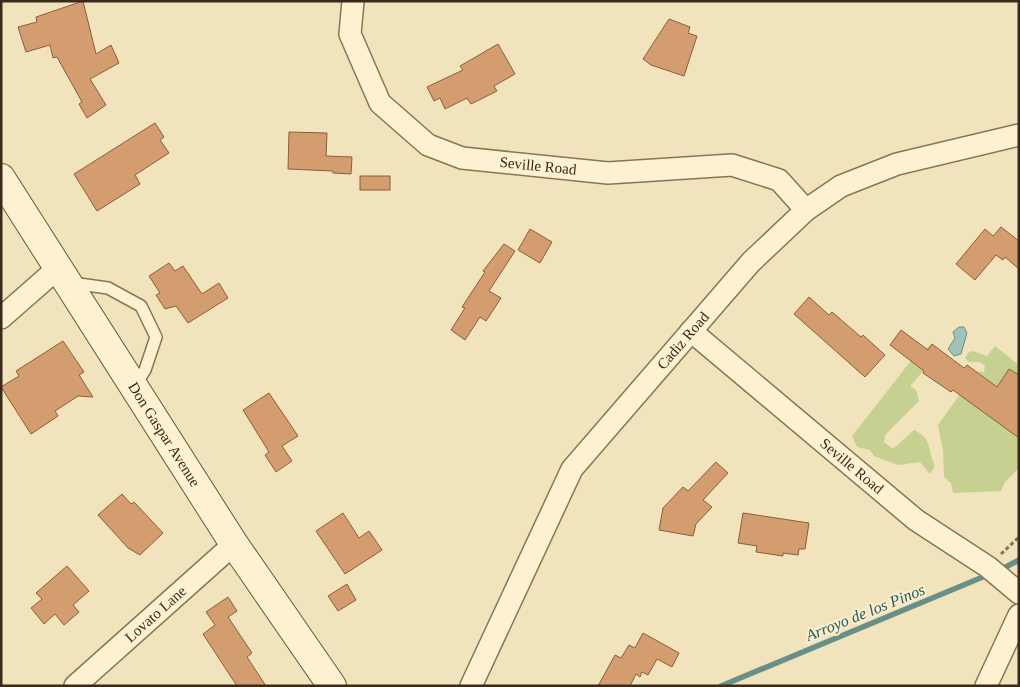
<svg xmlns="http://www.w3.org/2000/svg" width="1020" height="687" viewBox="0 0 1020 687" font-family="Georgia,serif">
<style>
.green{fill:#c6d090}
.water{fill:#a1c2ba;stroke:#689088}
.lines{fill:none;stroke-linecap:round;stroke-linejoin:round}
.stream{stroke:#689088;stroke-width:5.5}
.building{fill:#d39d70;stroke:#8c5d39}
.lane-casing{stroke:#8b7455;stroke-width:14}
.street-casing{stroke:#8b7455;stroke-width:24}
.secondary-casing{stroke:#6c5438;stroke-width:30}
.path{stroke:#8b7455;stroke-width:3;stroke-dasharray:4 2.5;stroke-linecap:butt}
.lane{stroke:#fcf1d1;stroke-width:11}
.street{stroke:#fcf1d1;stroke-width:21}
.secondary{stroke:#fcf1d1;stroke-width:28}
.labels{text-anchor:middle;stroke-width:4.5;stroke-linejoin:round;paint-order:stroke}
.street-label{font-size:15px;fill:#392a1b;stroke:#f8eecd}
.water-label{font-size:16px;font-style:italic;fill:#295a59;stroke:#f8eecd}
</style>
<rect width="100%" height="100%" fill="#f1e4bd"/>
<g class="green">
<path d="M932,344L918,364L925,369L910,386L916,390L919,401L885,435L884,442L893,449L914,430C933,439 927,449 935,466L930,474L920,462L898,465L874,456L870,450L857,447L852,436L914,357Z"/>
<path d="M995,346L1019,365V375L1009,369L995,390L988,380L976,371L984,372L985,366L980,362H969L965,358L968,353L973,351L987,356Z"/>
<path d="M960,394L1019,427V468L1005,482L1001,491L953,493L951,483L944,477L943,451L938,425Z"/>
</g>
<path class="water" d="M959,327H964L967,333L961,354L954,356L948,349L955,338L953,332Z"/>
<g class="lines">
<g class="stream">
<path d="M998,571L1019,560"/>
<path d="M721,686L990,574"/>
</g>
</g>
<g class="building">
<path d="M83,1L96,54L111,45L119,63L90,79L106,105L87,118L79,104L82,102L57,57L53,58L50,45L26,52L18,27L37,22L36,17Z"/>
<path d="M669,19L690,27L688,33L697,36L684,76L651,65L643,59Z"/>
<path d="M498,44L515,74L494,86L497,91L471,104L467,98L445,109L440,98L434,101L427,87L463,70L460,66Z"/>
<path d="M155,123L164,137L160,140L169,153L135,175L140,184L97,211L74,174Z"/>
<path d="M289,132L327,133L326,156L352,157L351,174L333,173V171L288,169Z"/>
<rect x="360" y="176" width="30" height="14"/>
<path d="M1001,227L1019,241V269L1005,257L1003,260L996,255L975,280L956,264L985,229L993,236Z"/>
<path d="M530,229L552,242L540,263L518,250Z"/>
<path d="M504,244L515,251L489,291L501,298L486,321L480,317L465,340L451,330L465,308L462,307L485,272L483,271Z"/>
<path d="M169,263L175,271L183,266L202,294L219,283L228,298L188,323L176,306L165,309L156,295L160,293L149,276Z"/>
<path d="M809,297L829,315L832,312L861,337L863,335L885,355L865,377L794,314Z"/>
<path d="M901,330L928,350L932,344L964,368L967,365L997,387L1009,369L1019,375V438L953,390L951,392L923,373L924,371L890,345Z"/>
<path d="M63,341L84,372L79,375L93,397L78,396L55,411L58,416L31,434L1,387L19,376L16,371Z"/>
<path d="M269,393L298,436L282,446L292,461L276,472L265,455L269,452L243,410Z"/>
<path d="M716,462L728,473L703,500L712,507L696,524L693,536L659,530L663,508L683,487L688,491Z"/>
<path d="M122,494L131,504L134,502L163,533L140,555L128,548L98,515Z"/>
<path d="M343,513L359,538L369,531L382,550L345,574L316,531Z"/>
<path d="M743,513L809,523L805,549H799L798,555L783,553V556L756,552L757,546L738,543Z"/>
<path d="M67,566L89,591L73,605L79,612L64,625L55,614L44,624L31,608L42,599L36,593Z"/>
<path d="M347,584L356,600L338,611L328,596Z"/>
<path d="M228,597L237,611L228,617L252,653L247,657L266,686H237L203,634L215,625L206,612Z"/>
<path d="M643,633L679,653L672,667L657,659L648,675L642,672L640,677L636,674L630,686H598L615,655L621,658L629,645L635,648Z"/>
</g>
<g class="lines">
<g class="lane-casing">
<path id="lane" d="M72,283L108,288L141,306L156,337L145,370L134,387"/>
</g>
<g class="street-casing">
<g id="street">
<path id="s1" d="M353,1L350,34L380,103L428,145L462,158L608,173L732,165L779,180L806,210"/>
<path d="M1,318L58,268"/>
<path id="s2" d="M691,331L916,520L988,567L1019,593"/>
<path id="s3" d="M75,686L234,544"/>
<path id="s4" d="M471,686L572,469L751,262L806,210L841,186L897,164L1019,135"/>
<path d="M986,686L1019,615"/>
</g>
</g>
<g class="secondary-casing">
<g id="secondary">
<path id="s5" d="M1,178L234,544L332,686"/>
</g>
</g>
<path class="path" d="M1001,554L1019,537"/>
<use href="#lane" class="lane"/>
<use href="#street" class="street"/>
<use href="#secondary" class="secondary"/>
</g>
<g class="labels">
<g class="street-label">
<text dy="5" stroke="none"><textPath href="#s1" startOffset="285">Seville Road</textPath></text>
<text dy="5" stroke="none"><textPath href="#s4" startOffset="409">Cadiz Road</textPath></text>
<text dy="5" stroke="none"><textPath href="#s5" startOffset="304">Don Gaspar Avenue</textPath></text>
<text dy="5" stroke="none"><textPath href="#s2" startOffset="210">Seville Road</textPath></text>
<text dy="5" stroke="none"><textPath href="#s3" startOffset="108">Lovato Lane</textPath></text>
</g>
<g class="water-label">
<text transform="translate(865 612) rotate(-22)" y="6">Arroyo de los Pinos</text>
</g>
</g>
<rect width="1020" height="687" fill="none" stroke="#392a1b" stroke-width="5"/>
</svg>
